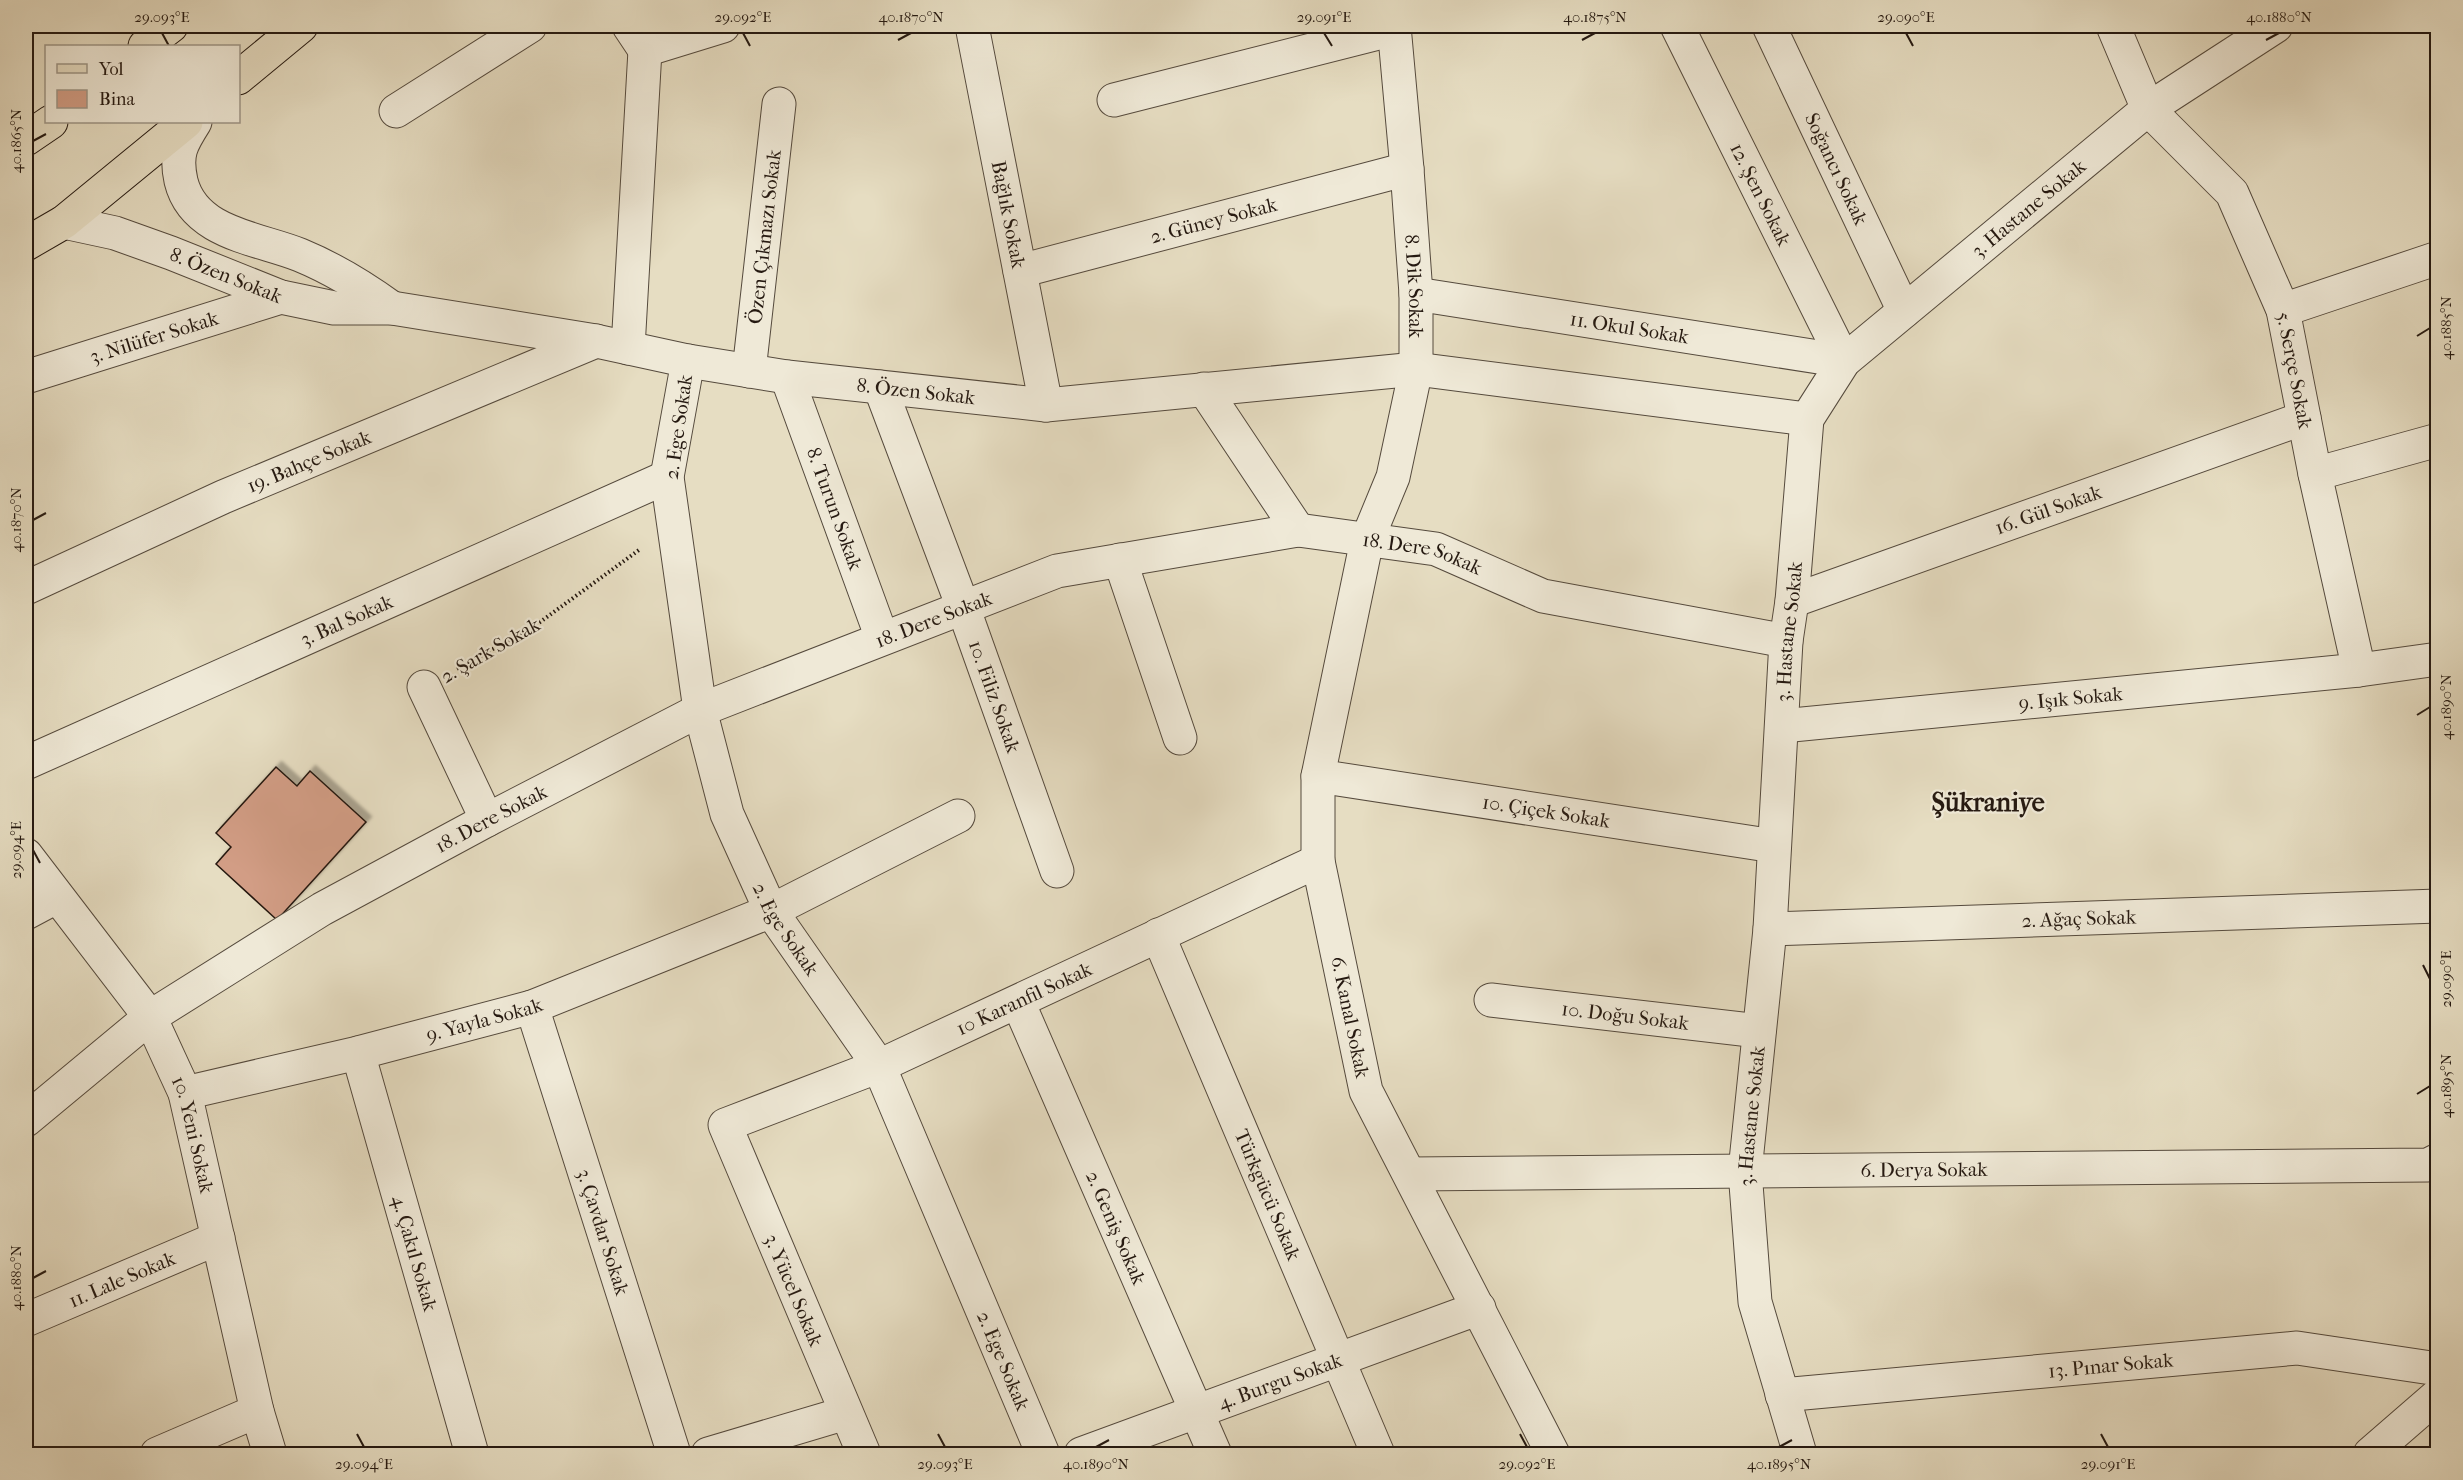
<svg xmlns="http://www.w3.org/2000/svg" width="2463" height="1480" viewBox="0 0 2463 1480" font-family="'IM FELL French Canon',serif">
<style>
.building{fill:#d29d85;stroke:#251911;stroke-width:1.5;filter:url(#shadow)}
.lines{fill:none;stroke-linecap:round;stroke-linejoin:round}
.minor-casing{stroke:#554a3d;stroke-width:35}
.primary-casing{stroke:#251911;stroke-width:35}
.path{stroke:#251911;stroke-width:4;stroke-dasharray:1.5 3;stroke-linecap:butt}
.minor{stroke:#efe9d7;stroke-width:33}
.primary{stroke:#e6ddc2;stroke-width:33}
.ticks{fill:none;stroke:#251911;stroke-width:2}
.labels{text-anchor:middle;stroke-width:4.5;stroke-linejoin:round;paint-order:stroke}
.street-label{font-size:20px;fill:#251911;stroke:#efe9d7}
.district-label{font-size:26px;font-weight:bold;fill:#251911;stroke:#efe9d7}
.neatline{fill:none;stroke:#251911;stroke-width:2}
.ticks-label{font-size:15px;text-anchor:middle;fill:#251911}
</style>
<defs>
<filter id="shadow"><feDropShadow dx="5.5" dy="-5.5" stdDeviation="1.5" flood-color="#0004"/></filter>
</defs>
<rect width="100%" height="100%" fill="#e6ddc2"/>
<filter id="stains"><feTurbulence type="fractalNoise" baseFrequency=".00333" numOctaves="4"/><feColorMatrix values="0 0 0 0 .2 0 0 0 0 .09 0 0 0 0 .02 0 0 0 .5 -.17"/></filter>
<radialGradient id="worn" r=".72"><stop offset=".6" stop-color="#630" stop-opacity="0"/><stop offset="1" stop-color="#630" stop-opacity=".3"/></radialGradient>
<path class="building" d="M276,767L297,786L310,771L366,822L277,920L216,864L231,847L216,833Z"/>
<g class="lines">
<g class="minor-casing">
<g id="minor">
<path d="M629,26L645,50L723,26"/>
<path id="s1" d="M972,26L1046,405"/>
<path id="s2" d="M1394,26L1407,169L1416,294V369L1393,477L1367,540L1318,776V861L1366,1091L1553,1454"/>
<path id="s3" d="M1677,26L1844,361"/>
<path id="s4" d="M1769,26L1904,311"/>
<path id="s5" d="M2113,26L2148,109L2232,193L2283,310L2315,474L2359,670"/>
<path d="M1114,100L1394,29"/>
<path d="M396,111L530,26"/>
<path d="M195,122C181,144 175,154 181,181C194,234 258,238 300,255C334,269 363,287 392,308"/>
<path id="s6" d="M64,222L115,233L171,253L281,297L334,308H392L596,341L688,361L787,377L1046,405L1416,369L1807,419"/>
<path id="s7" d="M1020,271L1407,169"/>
<path id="s8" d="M1416,294L1844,361"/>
<path d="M2283,310L2438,258"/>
<path d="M628,348L645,50"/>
<path id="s9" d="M688,361L667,477L700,710L727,814L771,911L879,1066L1043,1454"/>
<path id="s10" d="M749,371L779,104"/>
<path id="s11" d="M26,377L281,297"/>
<path id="s12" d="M787,377L882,638"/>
<path id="s13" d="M880,387L963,607L1057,871"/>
<path d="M1204,389L1298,530"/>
<path d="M2315,474L2438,440"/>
<path d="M1120,560L1180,738"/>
<path id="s14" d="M26,588L223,497L596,341"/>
<path id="s15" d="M1792,601L2304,418"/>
<path d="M424,687L487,820"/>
<path id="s16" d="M1782,726L2359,670L2438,659"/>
<path id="s17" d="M26,763L667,477"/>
<path id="s18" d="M1318,776L1774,846"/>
<path id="s19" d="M26,855L150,1017L185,1093L257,1411L270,1454"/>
<path d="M26,913L56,897"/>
<path id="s20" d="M1770,929L2438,906"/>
<path id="s21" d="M1158,935L1378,1454"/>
<path id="s22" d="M1491,1000L1759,1031"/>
<path id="s23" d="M1018,1002L1215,1454"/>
<path id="s24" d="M532,1007L674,1454"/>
<path id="s25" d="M358,1053L472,1454"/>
<path id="s26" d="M185,1093L358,1053L532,1007L771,911L958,816"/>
<path id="s27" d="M26,1120L150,1017L322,909L487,820L700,710L1057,571L1298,530L1436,549L1543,596L1786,641"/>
<path id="s28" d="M1410,1174L2428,1165L2438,1160"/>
<path id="s29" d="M26,1320L218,1238"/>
<path id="s30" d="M1782,1395L2297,1348L2438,1369"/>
<path d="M157,1454L257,1411"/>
<path d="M708,1454L846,1413"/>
<path id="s31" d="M864,1454L725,1125L879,1066L1318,861"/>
<path id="s32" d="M1081,1454L1479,1308"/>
<path id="s33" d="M1800,1454L1755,1302L1745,1171L1770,929L1786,641L1792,601L1807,419L1844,361L2148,109L2276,26"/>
<path d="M2370,1454L2438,1395"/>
</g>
</g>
<g class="primary-casing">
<g id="primary">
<path d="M145,46L171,26"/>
<path d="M238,78L301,26"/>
<path d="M26,139L51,122"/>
<path d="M26,244L64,222L186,122"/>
</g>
</g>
<path class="path" d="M457,669L536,625L639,550"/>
<use href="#minor" class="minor"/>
<use href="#primary" class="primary"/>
</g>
<path class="ticks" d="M162,33L169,46M743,33L750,46M1324,33L1332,46M1906,33L1913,46M898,40L911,33M1582,40L1595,33M2266,40L2279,33M33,141L46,134M2417,336L2430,328M33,520L46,513M2417,715L2430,707M33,850L40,863M2423,965L2430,979M2417,1094L2430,1086M33,1278L46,1271M357,1434L364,1447M938,1434L945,1447M1520,1434L1527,1447M2101,1434L2108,1447M1096,1447L1109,1440M1779,1447L1792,1440"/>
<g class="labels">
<g class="street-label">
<text dy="7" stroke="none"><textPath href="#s4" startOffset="158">Soğancı Sokak</textPath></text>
<text dy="7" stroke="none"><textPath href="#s3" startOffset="188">12. Şen Sokak</textPath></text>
<text dy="7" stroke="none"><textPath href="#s33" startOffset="1353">3. Hastane Sokak</textPath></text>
<text dy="7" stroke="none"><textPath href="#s1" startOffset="192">Bağlık Sokak</textPath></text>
<text dy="7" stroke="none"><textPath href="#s7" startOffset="200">2. Güney Sokak</textPath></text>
<text dy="7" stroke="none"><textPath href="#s10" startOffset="135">Özen Çıkmazı Sokak</textPath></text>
<text dy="7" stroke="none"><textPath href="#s6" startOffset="171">8. Özen Sokak</textPath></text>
<text dy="7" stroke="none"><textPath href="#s2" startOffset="261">8. Dik Sokak</textPath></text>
<text dy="7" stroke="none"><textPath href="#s8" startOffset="216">11. Okul Sokak</textPath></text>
<text dy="7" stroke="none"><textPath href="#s11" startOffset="134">3. Nilüfer Sokak</textPath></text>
<text dy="7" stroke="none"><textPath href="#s5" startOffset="398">5. Serçe Sokak</textPath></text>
<text dy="7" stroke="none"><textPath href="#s6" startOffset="873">8. Özen Sokak</textPath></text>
<text transform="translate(678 427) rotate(-82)" y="7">2. Ege Sokak</text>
<text dy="7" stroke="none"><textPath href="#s14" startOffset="310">19. Bahçe Sokak</textPath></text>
<text dy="7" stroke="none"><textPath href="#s12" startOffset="140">8. Turun Sokak</textPath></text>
<text dy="7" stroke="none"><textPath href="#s15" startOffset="272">16. Gül Sokak</textPath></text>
<text dy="7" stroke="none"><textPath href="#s27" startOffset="1546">18. Dere Sokak</textPath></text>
<text dy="7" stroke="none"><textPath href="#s27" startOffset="1042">18. Dere Sokak</textPath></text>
<text dy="7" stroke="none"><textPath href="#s17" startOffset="351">3. Bal Sokak</textPath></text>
<text dy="7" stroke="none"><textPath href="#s33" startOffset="831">3. Hastane Sokak</textPath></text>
<text transform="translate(490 650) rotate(-30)" y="7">2. Şark Sokak</text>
<text dy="7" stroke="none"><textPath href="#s13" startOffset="330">10. Filiz Sokak</textPath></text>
<text dy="7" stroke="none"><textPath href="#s16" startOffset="290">9. Işık Sokak</textPath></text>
<text dy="7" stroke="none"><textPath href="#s18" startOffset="231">10. Çiçek Sokak</textPath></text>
<text dy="7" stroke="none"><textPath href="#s27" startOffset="556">18. Dere Sokak</textPath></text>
<text dy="7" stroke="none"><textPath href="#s20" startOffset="309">2. Ağaç Sokak</textPath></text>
<text dy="7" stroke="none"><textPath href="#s9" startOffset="590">2. Ege Sokak</textPath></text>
<text dy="7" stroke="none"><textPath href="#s31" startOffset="682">10 Karanfil Sokak</textPath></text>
<text dy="7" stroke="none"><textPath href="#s22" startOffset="135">10. Doğu Sokak</textPath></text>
<text dy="7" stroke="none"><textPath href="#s2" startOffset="1008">6. Kanal Sokak</textPath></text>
<text dy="7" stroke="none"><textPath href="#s26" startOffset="308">9. Yayla Sokak</textPath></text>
<text dy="7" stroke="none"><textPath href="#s33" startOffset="345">3. Hastane Sokak</textPath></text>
<text dy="7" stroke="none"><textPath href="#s19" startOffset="330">10. Yeni Sokak</textPath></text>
<text dy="7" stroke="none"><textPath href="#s28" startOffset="514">6. Derya Sokak</textPath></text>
<text dy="7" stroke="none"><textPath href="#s21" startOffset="282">Türkgücü Sokak</textPath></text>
<text dy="7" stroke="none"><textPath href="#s23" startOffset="246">2. Geniş Sokak</textPath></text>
<text dy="7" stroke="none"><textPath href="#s24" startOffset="236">3. Çavdar Sokak</textPath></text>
<text dy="7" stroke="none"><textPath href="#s25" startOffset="208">4. Çakıl Sokak</textPath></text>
<text dy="7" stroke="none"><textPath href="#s29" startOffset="104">11. Lale Sokak</textPath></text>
<text transform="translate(794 1290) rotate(67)" y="7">3. Yücel Sokak</text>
<text dy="7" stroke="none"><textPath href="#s9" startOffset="1076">2. Ege Sokak</textPath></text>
<text dy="7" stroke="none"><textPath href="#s30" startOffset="330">13. Pınar Sokak</textPath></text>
<text dy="7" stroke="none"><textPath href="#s32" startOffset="212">4. Burgu Sokak</textPath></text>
</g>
<g class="district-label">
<text x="1988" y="811">Şükraniye</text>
</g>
</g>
<rect width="2463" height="1480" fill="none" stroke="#e6ddc2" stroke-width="66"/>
<rect x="45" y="45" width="195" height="78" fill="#efe9d7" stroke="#9e9688" stroke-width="1.5"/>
<rect x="57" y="64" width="30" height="9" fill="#e6ddc2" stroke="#9e9688" stroke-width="1.5"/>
<text x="99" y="75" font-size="18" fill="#251911">Yol</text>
<rect x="57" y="90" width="30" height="18" fill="#d29d85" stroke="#9e9688" stroke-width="1.5"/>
<text x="99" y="105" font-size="18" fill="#251911">Bina</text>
<rect x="33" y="33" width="2397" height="1414" class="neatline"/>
<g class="ticks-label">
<text x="162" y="22">29.093°E</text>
<text x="743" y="22">29.092°E</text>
<text x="911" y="22">40.1870°N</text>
<text x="1324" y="22">29.091°E</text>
<text x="1595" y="22">40.1875°N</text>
<text x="1906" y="22">29.090°E</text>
<text x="2279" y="22">40.1880°N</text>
<text transform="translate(16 141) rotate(-90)" y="5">40.1865°N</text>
<text transform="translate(2446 328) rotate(-90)" y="5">40.1885°N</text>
<text transform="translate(16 520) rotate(-90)" y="5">40.1870°N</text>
<text transform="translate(2446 707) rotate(-90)" y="5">40.1890°N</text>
<text transform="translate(16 850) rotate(-90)" y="5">29.094°E</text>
<text transform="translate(2446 979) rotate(-90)" y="5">29.090°E</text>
<text transform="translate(2446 1086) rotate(-90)" y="5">40.1895°N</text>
<text transform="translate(16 1278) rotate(-90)" y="5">40.1880°N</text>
<text x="364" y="1469">29.094°E</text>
<text x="945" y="1469">29.093°E</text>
<text x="1096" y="1469">40.1890°N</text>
<text x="1527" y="1469">29.092°E</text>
<text x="1779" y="1469">40.1895°N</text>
<text x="2108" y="1469">29.091°E</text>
</g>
<rect width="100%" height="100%" filter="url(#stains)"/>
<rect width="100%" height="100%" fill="url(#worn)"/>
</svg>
